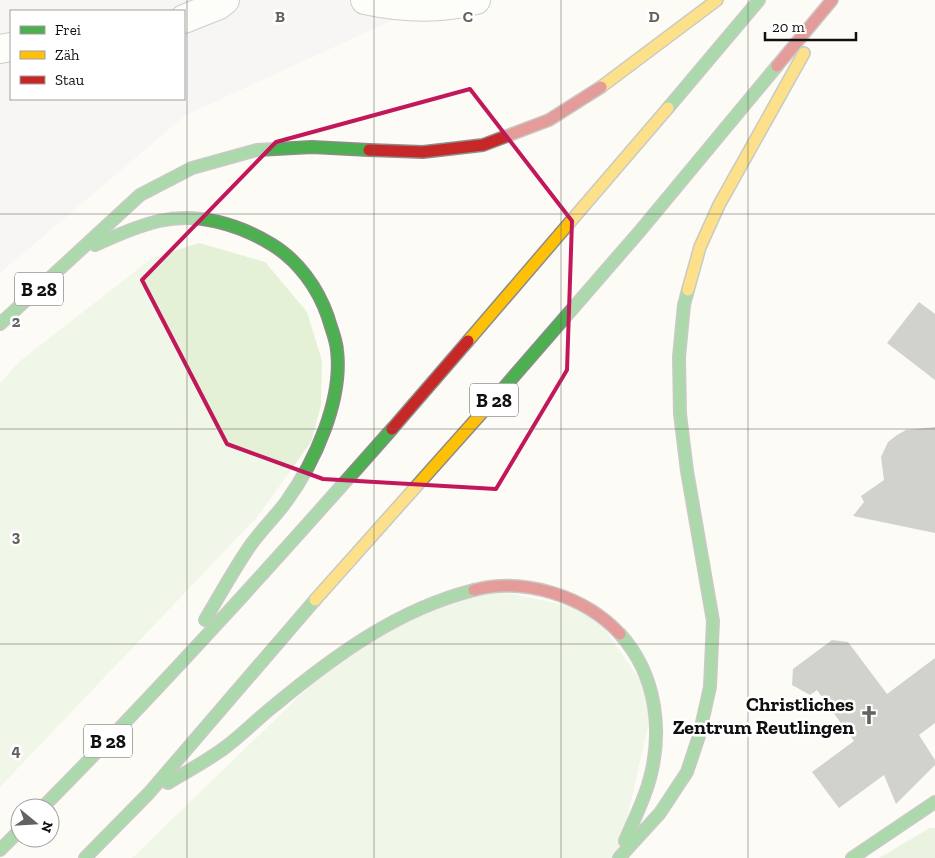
<svg xmlns="http://www.w3.org/2000/svg" width="935" height="858" viewBox="0 0 935 858" font-family="'Zilla Slab',serif">
<style>
.industrial{fill:#f4eff2;fill-rule:evenodd}
.green{fill:#e4f1d7}
.forest{fill:#d4e8c5}
.building{fill:#a09f9b}
.lines{fill:none;stroke-linecap:round;stroke-linejoin:round}
.street-casing{stroke:#969694;stroke-width:30}
.fast-casing{stroke:#8d8c8a;stroke-width:14}
.slow-casing{stroke:#8d8c8a;stroke-width:14}
.jam-casing{stroke:#8d8c8a;stroke-width:14}
.street{stroke:#fffefe;stroke-width:28}
.fast{stroke:#4caf50;stroke-width:11}
.slow{stroke:#ffc107;stroke-width:11}
.jam{stroke:#c62828;stroke-width:11}
.marked{fill:none;stroke:#c2185b;stroke-width:4;stroke-linejoin:round}
.grid{fill:none;stroke:#636260;stroke-width:1;stroke-opacity:0.55}
.labels{text-anchor:middle;stroke-width:5;stroke-linejoin:round;paint-order:stroke}
.shield{fill:#fff;stroke:#585858;stroke-width:1}
.shield-label{font-size:19px;font-weight:bold;fill:#101010}
.poi-label{font-size:20px;font-weight:bold;fill:#101010;stroke:#fff;text-anchor:end}
.grid-label{font-size:16px;text-anchor:middle;font-weight:bold;fill:#636260;stroke:#fff;stroke-width:5;stroke-linejoin:round;paint-order:stroke}
</style>
<rect width="100%" height="100%" fill="#fcfbf6"/>
<path class="industrial" d="M0,0H460L402,16L186,115L0,273ZM11,11H184V99H11Z"/>
<g class="green">
<path d="M199,243L265,262L307,312L322,361L321,405L311,442L258,516L0,787V383L20,361L152,258Z"/>
<path d="M483,588L592,611L654,700L618,858H132L348,649Z"/>
</g>
<path class="forest" d="M930,828H935V858H879Z"/>
<g class="building">
<path d="M919,302L935,314V380L887,343Z"/>
<path d="M935,427V533L853,516L864,502L861,496L884,480L881,457L888,442L897,435L906,430Z"/>
<path d="M832,640L848,642L887,694L935,658V723L919,735L935,760V765L896,804L884,775L839,808L812,772L854,741L817,690L810,695L792,685L793,669Z"/>
</g>
<g class="lines">
<g class="street-casing">
<g id="street">
<path d="M365,0C402,8 439,10 476,0"/>
<path d="M184,19L219,5L225,0"/>
<path d="M0,49L11,47"/>
</g>
</g>
<g class="fast-casing">
<g id="fast">
<path d="M668,108L759,0"/>
<path d="M95,245C116,236 136,226 159,221C197,212 238,224 271,244C298,260 318,288 328,317C331,328 336,339 337,350C343,400 315,462 286,502C275,517 261,530 250,546C234,569 220,595 205,620"/>
<path d="M0,324L140,195L192,168L257,150L312,147L369,150"/>
<path d="M495,398L640,231L777,66"/>
<path d="M620,634C657,675 664,733 648,785C642,804 633,822 625,841"/>
<path d="M168,783C186,772 205,762 223,749C241,736 257,719 275,705C334,656 398,609 474,590"/>
<path d="M42,808C163,686 278,558 392,429"/>
<path d="M0,850L20,830"/>
<path d="M85,858L149,793L315,600"/>
<path d="M619,858L660,813L687,772L699,736L710,687L713,621L687,471L680,414L679,357L684,305L688,290"/>
<path d="M852,858L935,802"/>
</g>
</g>
<g class="slow-casing">
<g id="slow">
<path d="M601,87L717,0"/>
<path d="M688,290L700,247L719,205L804,53"/>
<path d="M468,341L668,108"/>
<path d="M315,600L495,398"/>
</g>
</g>
<g class="jam-casing">
<g id="jam">
<path d="M777,66L832,0"/>
<path d="M369,150L423,152L483,145L549,120L601,87"/>
<path d="M392,429L468,341"/>
<path d="M474,590C524,577 585,596 620,634"/>
</g>
</g>
<use href="#street" class="street"/>
<use href="#fast" class="fast"/>
<use href="#slow" class="slow"/>
<use href="#jam" class="jam"/>
</g>
<path d="M0 0H935V858H0ZM470,89L572,221L567,370L496,489L323,479L227,444L142,280L276,142Z" fill="#fcfbf6" fill-opacity=".55" fill-rule="evenodd"/>
<path class="marked" d="M470,89L572,221L567,370L496,489L323,479L227,444L142,280L276,142Z"/>
<path class="grid" d="M187,0V858M374,0V858M561,0V858M748,0V858M0,214H935M0,429H935M0,644H935"/>
<defs>
<g id="church-bare" transform="scale(1.5)"><path d="M-1.2-6h2.4v3.5h3.3v2.4h-3.3V6h-2.4V-.1h-3.3v-2.4h3.3Z" fill="#636260" stroke="#fff" stroke-width="2.5" paint-order="stroke"/></g>
</defs>
<g fill-rule="evenodd">
<use href="#church-bare" x="869" y="715"/>
</g>
<g class="labels">
<g class="shield">
<rect x="15" y="272.5" width="48" height="33" rx="4"/>
<rect x="470" y="383.5" width="48" height="33" rx="4"/>
<rect x="84" y="724.5" width="48" height="33" rx="4"/>
</g>
<g class="shield-label">
<text x="39" y="296">B 28</text>
<text x="494" y="407">B 28</text>
<text x="108" y="748">B 28</text>
</g>
<g class="poi-label">
<text x="854" y="711">Christliches<tspan x="854" dy="23">Zentrum Reutlingen</tspan></text>
</g>
</g>
<g class="grid-label">
<text x="280" y="22">B</text>
<text x="468" y="22">C</text>
<text x="654" y="22">D</text>
<text x="16" y="327">2</text>
<text x="16" y="542">3</text>
<text x="16" y="756">4</text>
</g>
<rect x="10" y="10" width="175" height="90" fill="#ffffff" stroke="#9f9f9f"/>
<rect x="20" y="26" width="25" height="8" fill="#4caf50" stroke="#9f9f9f"/>
<text x="55" y="35" font-size="15" fill="#101010">Frei</text>
<rect x="20" y="51" width="25" height="8" fill="#ffc107" stroke="#9f9f9f"/>
<text x="55" y="60" font-size="15" fill="#101010">Zäh</text>
<rect x="20" y="76" width="25" height="8" fill="#c62828" stroke="#9f9f9f"/>
<text x="55" y="85" font-size="15" fill="#101010">Stau</text>
<g transform="translate(35 823) rotate(108)"><circle r="24" fill="#ffffff" stroke="#9f9f9f"/>
<path d="M0-4L9 19L0 12L-9 19Z" fill="#636260"/>
<text y="-8" font-size="14" font-weight="bold" text-anchor="middle" fill="#101010">N</text>
</g>
<path d="M765 32v8h91v-8" fill="none" stroke="#101010" stroke-width="2.5"/>
<text x="772" y="32" font-size="15" fill="#101010" stroke="#ffffff" stroke-width="4" paint-order="stroke">20 m</text>
</svg>
